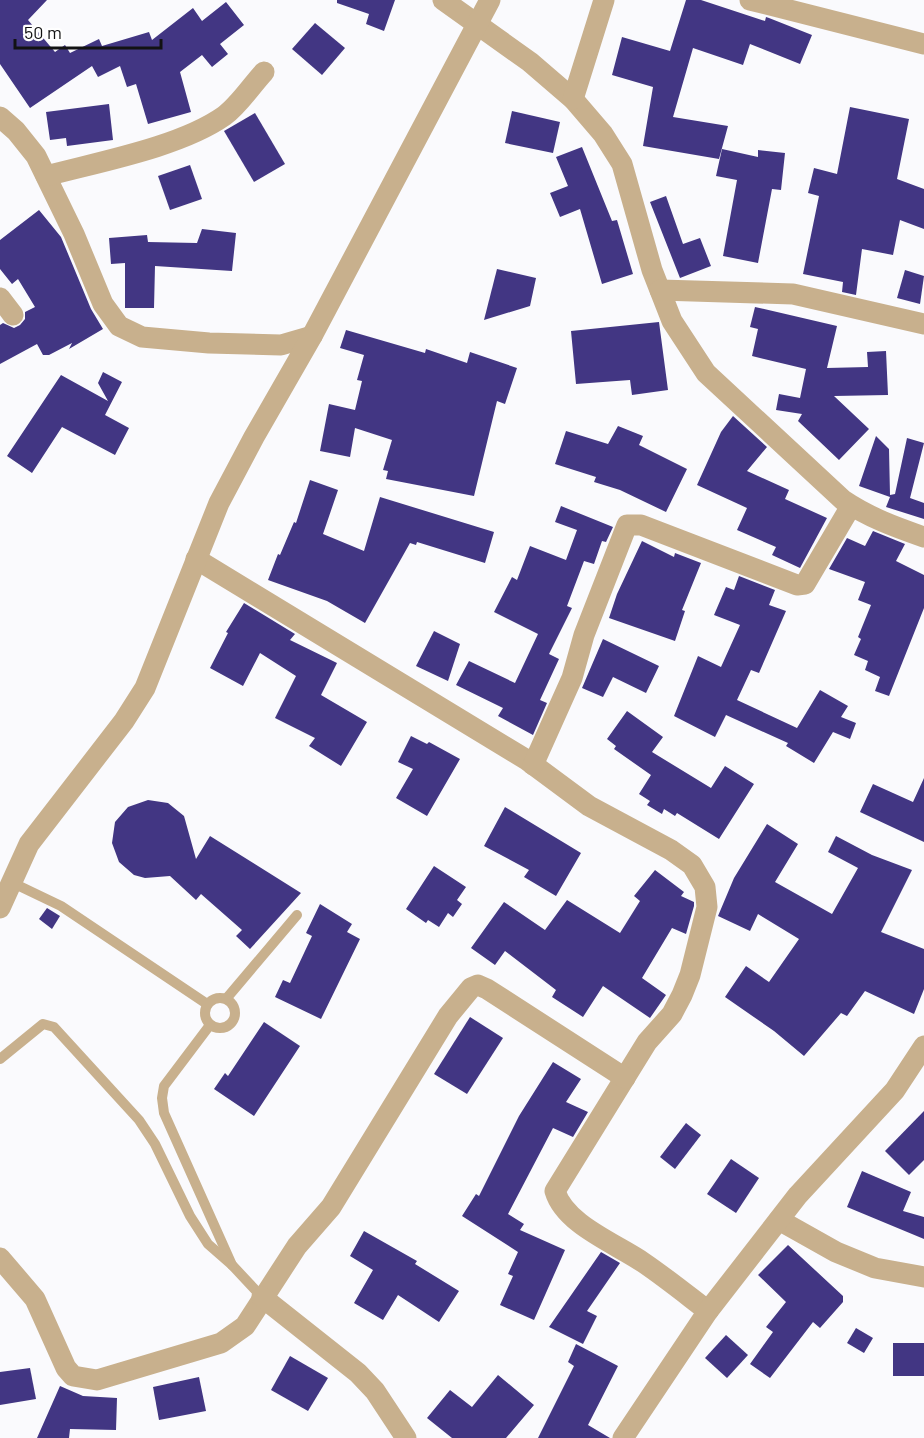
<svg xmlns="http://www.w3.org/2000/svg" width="924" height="1438" viewBox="0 0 924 1438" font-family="Barlow,sans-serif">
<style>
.building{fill:#423683}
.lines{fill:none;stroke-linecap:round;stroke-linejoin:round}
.lane{stroke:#c8b08d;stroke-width:10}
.street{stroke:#c8b08d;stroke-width:21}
</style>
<rect width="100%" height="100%" fill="#fafafd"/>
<g class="building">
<path d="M0,0H47L28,20L55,52L65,45L70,53L99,39L102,46L149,32L152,40L193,8L202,21L226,2L244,25L220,44L228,54L212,67L202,55L180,72L191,112L148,124L136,84L127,87L120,66L98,77L92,66L30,108L0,64Z"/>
<path d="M337,0H395L384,31L366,24L369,14L337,3Z"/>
<path d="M686,0H701L765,21L766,17L769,18L812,35L800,64L750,44L743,65L693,48L673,117L728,126L719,159L643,146L653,87L612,75L622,37L670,51Z"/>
<path d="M315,23L345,48L322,75L292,49Z"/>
<path d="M109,104L113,140L67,146L66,138L50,140L46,112Z"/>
<path d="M850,107L909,119L897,179L924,189V229L900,220L893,255L862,249L856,295L842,292L843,282L803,274L819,196L808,193L814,168L837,174Z"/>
<path d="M512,111L560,122L553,153L505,143Z"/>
<path d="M255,113L285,164L254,182L224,131Z"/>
<path d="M582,147L612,221L617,220L633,274L602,284L580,209L560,217L550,193L568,186L556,157Z"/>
<path d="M722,149L758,157V150L785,153L781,190L772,189L758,263L723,256L737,180L716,176Z"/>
<path d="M190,165L202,199L170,210L158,176Z"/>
<path d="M666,196L683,244L700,238L711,266L680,278L650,202Z"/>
<path d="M39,210L61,237L91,309L103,329L69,349L72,343L49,355H43L37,344L0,364V325L3,323L14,328L20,325L25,319V312L35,307L18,279L12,284L0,269V240Z"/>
<path d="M202,229L236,233L232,271L155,266L154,308H125V263L111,264L109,238L147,235L148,242L197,243Z"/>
<path d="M497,269L536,278L530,306L484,320Z"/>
<path d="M905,270L924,276L920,304L897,298Z"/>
<path d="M755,307L837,326L827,368L868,367L867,352L886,351L888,395L834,396L869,429L839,460L798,421L802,414L776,410L779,394L800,398L806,369L752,356L758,329L750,327Z"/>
<path d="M659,322L668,390L632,395L630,380L576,384L571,331Z"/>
<path d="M346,330L425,353L426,349L467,363L470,352L517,368L505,404L497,401L474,496L386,479L388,471L383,470L392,440L355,428L350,457L320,451L329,404L355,410L362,381L357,380L364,355L340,348Z"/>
<path d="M103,372L122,382L105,415L129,428L115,455L62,427L32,473L7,456L61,375L108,401L98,383Z"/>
<path d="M733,416L767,447L747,471L789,490L785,499L827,518L800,568L772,555L776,547L737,530L747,508L697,485L721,432Z"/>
<path d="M618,426L643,436L639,445L687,469L666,512L620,490L594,482L596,477L555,464L566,431L608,444Z"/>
<path d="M876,436L889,449L890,495L895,494L907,438L924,443L910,498L924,503V519L886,507L890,497L859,486Z"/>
<path d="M310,480L338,490L323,534L364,551L380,497L494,532L485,563L417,542L416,545L410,543L365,623L327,601L268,580L278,554L280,555L294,522L296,523Z"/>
<path d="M561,506L613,527L606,542L602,541L594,564L584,561L567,606L572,608L549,654L559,659L540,700L547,703L533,735L498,716L503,708L456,685L469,661L515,683L538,634L494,612L512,577L517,580L530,546L566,560L577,530L555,522Z"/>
<path d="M873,531L905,544L896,561L924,575V608L889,696L875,691L880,677L865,670L868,661L854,655L861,639L858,637L871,605L858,600L865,582L829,569L847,538L865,546Z"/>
<path d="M642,541L674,557L675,553L701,563L682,610L685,611L675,641L609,618L617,594Z"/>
<path d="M739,576L775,590L769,605L786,611L759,673L751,670L737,700L797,728L820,690L848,706L841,717L856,723L850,739L833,732L814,763L786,746L788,743L726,715L715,737L674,716L698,656L721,667L740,625L714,615L726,587L734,590Z"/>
<path d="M244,603L295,634L290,640L337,663L321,695L367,722L341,766L309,746L315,738L275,718L296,676L260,653L243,686L210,668L228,633L226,632Z"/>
<path d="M434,631L460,644L448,681L416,666Z"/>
<path d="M603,639L659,666L646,693L613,677L603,697L582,688Z"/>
<path d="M627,711L663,737L652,752L711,788L725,766L754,784L719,839L677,813L675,816L664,809L662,814L647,805L650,801L639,794L651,775L614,749L616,746L607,739Z"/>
<path d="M411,736L427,744L429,742L460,759L427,816L396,798L413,769L398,762Z"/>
<path d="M924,778V842L860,812L873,784L913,802Z"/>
<path d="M148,800L168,803L184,816L196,859L210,836L301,893L250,949L236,936L242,930L201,894L196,900L170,876L145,878L134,875L119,862L112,843L115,822L128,807Z"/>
<path d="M505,807L581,853L556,896L524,877L529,870L484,846Z"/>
<path d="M767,824L798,844L775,882L832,914L858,868L828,852L836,836L872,855L912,870L881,932L924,949V989L914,1014L865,991L847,1016L841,1013L804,1056L774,1031L725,997L746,966L769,982L799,939L758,914L750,931L718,916L734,878Z"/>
<path d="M434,866L466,887L457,900L462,904L453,917L448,913L439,927L428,920L426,923L406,909Z"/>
<path d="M655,870L684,892L681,896L694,902V906L686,934L672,928L642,978L666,995L650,1018L603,986L583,1017L552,997L556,990L505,951L495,965L471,948L504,902L545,930L567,900L620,933L640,901L634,896Z"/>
<path d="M320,904L352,924L347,932L360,939L321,1019L275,997L283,980L290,983L312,936L306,933Z"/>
<path d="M47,908L60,916L52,929L39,919Z"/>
<path d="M470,1017L503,1038L467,1094L434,1074Z"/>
<path d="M264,1022L300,1046L254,1116L214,1089L225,1073L228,1076Z"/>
<path d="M553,1062L581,1079L566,1102L588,1112L573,1137L553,1128L508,1214L524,1224L520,1230L565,1250L534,1320L500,1305L513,1276L508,1274L518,1252L462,1216L476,1194L479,1196L519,1116Z"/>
<path d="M924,1111V1160L909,1175L885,1151Z"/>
<path d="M686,1123L701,1135L675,1169L660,1157Z"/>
<path d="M731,1159L759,1178L736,1213L707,1194Z"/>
<path d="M862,1171L911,1192L903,1211L924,1217V1239L847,1207Z"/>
<path d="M364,1231L417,1261L415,1264L459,1291L439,1322L398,1295L383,1320L354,1303L373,1270L350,1256Z"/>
<path d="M788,1245L843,1296V1302L820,1328L813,1322L770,1378L750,1364L773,1332L766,1327L786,1302L758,1275Z"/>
<path d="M601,1252L620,1263L587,1311L597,1316L583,1344L549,1327Z"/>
<path d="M856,1328L873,1338L864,1353L847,1343Z"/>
<path d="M726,1335L748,1355L727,1378L705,1358Z"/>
<rect x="893" y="1343" width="31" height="33"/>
<path d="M576,1344L618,1366L588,1425L610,1438H538L574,1366L568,1362Z"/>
<path d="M290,1356L328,1378L308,1411L271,1390Z"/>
<path d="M30,1368L36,1399L0,1405V1372Z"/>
<path d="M498,1375L534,1405L506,1438H452L427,1418L450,1390L472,1407Z"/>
<path d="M199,1377L206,1411L159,1420L153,1387Z"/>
<path d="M60,1386L83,1396L117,1398L116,1430L70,1429L69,1438H37Z"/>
</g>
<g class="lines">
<g class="lane">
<path d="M13,883L61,906L207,1004"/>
<circle cx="220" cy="1013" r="15"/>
<path d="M226,999L297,915"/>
<path d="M210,1025L164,1086L162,1098L164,1113L232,1265L262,1297"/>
<path d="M0,1059L43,1024L54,1027L139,1120L155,1144L190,1216L208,1244L232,1265"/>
</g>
<g class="street">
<path d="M443,0L530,62L573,99L603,134L622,164L652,270L672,321L706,373L843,500C868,517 895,527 924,537"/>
<path d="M750,0L924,44"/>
<path d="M573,99L604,0"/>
<path d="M0,117L16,131L36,156L74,234L103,304L119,326L142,337L209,343L281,345L312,336"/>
<path d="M46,176C98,162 180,147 224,116C239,105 251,86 264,72"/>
<path d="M660,290L793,294L924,324"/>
<path d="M0,298L13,315"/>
<path d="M196,559L527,760L589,806L671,850L692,865L705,887L707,907L690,975L682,995L672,1014L647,1042L555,1191C565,1225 617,1244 644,1263C666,1278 687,1295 708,1311"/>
<path d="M533,765L572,678L584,635L627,525H641L797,585L805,584L851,506"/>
<path d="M0,908L29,844L124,721L145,688L219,503L254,437L312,336L490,0"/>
<path d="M779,1220L836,1252L875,1268L924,1277"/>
<path d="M0,1258L35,1299L66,1368L73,1376L97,1380L221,1343L245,1326L297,1246L331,1207L448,1016L471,988L478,985L487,989L625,1078"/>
<path d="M262,1297L358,1373L375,1391L406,1438"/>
<path d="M623,1438L708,1311L798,1195L895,1090L924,1046"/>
</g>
</g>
<path d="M15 39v9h146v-9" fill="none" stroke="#121213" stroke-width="3"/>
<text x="24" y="39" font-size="18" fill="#121213" stroke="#ffffff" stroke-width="4.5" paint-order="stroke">50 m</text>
</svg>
